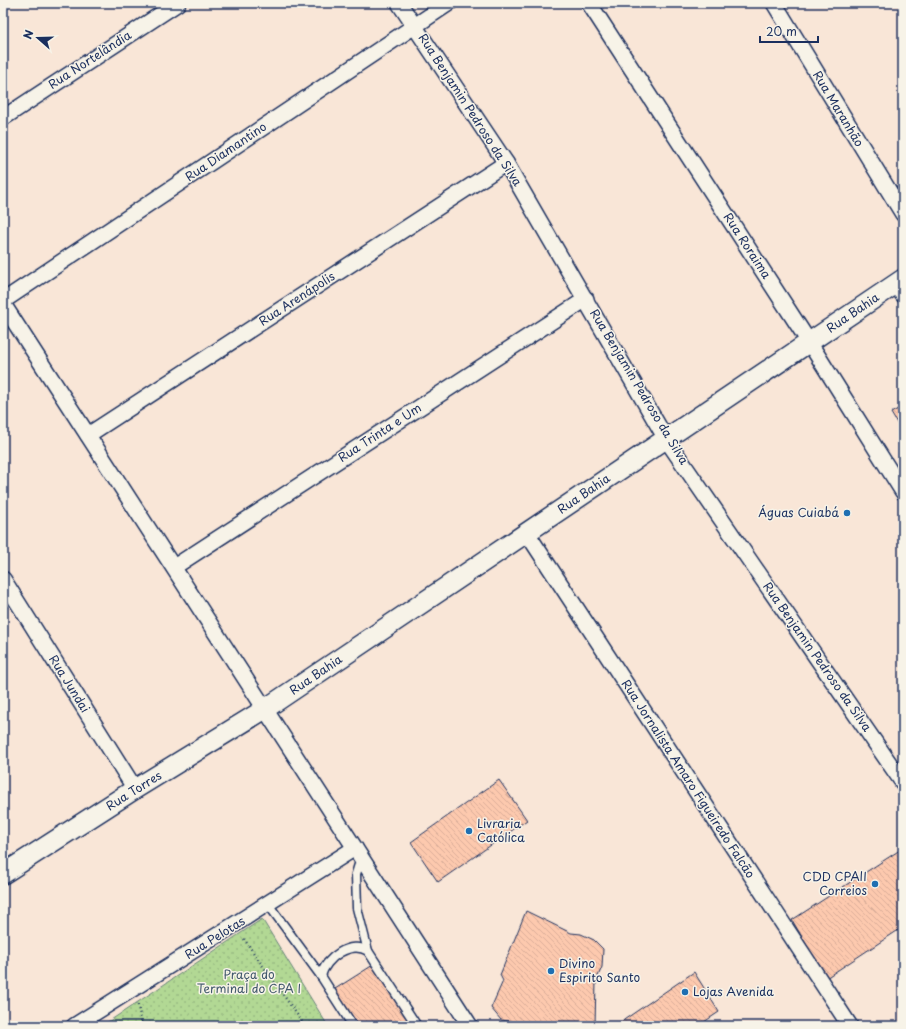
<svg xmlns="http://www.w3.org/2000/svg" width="906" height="1029" viewBox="0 0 906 1029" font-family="'Playpen Sans',sans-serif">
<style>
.park{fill:url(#park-dots);stroke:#668479}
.building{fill:url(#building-back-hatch);stroke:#1b2f5e}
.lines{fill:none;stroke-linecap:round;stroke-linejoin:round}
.service-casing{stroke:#1b2f5e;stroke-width:11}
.minor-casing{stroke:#1b2f5e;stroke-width:18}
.tertiary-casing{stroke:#1b2f5e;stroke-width:22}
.path{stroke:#1b2f5e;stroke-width:2.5;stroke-dasharray:1 3;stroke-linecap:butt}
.service{stroke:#f7f3e8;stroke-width:8}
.minor{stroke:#f7f3e8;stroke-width:15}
.tertiary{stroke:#f7f3e8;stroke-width:19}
.poi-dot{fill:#1f6fb2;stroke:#f7f3e8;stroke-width:1.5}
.labels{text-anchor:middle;stroke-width:3;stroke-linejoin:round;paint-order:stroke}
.street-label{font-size:12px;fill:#1b2f5e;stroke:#f7f3e8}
.poi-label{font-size:12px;fill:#1b2f5e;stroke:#f7f3e8;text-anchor:start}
.park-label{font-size:12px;fill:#41596c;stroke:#f7f3e8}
</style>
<defs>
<pattern id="park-dots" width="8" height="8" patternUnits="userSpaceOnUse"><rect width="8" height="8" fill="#b2d894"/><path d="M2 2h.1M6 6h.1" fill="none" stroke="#98ba82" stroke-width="1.8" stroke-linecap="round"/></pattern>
<pattern id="building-back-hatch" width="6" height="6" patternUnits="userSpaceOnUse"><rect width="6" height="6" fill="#fdc9ae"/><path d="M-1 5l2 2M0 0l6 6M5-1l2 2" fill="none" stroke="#d8ad98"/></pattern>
</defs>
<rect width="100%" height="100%" fill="#f9e6d7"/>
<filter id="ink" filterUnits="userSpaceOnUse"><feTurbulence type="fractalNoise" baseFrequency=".025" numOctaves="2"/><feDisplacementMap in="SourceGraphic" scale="8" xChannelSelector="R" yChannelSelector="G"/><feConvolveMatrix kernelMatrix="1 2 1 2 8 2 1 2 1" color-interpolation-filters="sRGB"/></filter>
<g filter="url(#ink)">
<path class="park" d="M262,919L328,1026H102Z"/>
<g class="building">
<path d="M903,406V433L891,413Z"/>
<path d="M499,780L527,820L438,882L411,842Z"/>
<path d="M903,848V927L826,978L792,920Z"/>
<path d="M526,911L571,933L581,934L594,940L603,949L602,967L596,981L595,1026H531L530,1024L501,1020L491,1008L503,981L500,975Z"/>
<path d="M373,965L412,1026H358L335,989Z"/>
<path d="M694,972L719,1012L698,1026H615Z"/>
</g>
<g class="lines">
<g class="service-casing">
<g id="service">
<path d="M361,858L356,874L357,908L368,951L417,1026"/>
<path d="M268,904L321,976L353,1026"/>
<path d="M321,976C325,958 351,940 368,951"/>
</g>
</g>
<g class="minor-casing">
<g id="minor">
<path d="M399,3L506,163L666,439L903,783"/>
<path d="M589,3L809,342L903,492"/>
<path d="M774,3L903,214"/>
<path d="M3,118L178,3"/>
<path d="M895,284L903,295"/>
<path d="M3,301L449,3"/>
<path d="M3,304L470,1026"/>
<path d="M88,435L506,163"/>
<path d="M527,533L850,1026"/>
<path d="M174,567L586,299"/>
<path d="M3,579L135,789"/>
<path d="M74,1026L355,848"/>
</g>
</g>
<g class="tertiary-casing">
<path id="tertiary" d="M3,874L135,789L265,709L903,279"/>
</g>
<g class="path">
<path d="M244,939L305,1026"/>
<path d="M138,1005L142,1026"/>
</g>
<use href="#service" class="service"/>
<use href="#minor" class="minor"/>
<use href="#tertiary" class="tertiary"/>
</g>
</g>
<g class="poi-dot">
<circle cx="847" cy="513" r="4"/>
<circle cx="469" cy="831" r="4"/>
<circle cx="875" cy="884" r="4"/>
<circle cx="551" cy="971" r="4"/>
<circle cx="685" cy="992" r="4"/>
</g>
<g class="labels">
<g class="street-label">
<text transform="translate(90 60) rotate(-33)" y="4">Rua Nortelândia</text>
<text transform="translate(838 109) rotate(59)" y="4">Rua Maranhão</text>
<text transform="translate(470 110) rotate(57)" y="4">Rua Benjamin Pedroso da Silva</text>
<text transform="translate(226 152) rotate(-34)" y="4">Rua Diamantino</text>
<text transform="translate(747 246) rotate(57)" y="4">Rua Roraima</text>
<text transform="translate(297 299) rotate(-33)" y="4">Rua Arenápolis</text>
<text transform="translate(853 313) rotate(-34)" y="4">Rua Bahia</text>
<text transform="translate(639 387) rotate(59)" y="4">Rua Benjamin Pedroso da Silva</text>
<text transform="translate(380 433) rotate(-33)" y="4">Rua Trinta e Um</text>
<text transform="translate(584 494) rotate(-34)" y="4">Rua Bahia</text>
<text transform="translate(817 657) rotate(55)" y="4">Rua Benjamin Pedroso da Silva</text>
<text transform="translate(316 675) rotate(-34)" y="4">Rua Bahia</text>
<text transform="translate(69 684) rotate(58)" y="4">Rua Jundai</text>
<text transform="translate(688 779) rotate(57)" y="4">Rua Jornalista Amaro Figueiredo Falcão</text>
<text transform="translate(134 791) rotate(-32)" y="4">Rua Torres</text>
<text transform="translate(215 938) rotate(-32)" y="4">Rua Pelotas</text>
</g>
<g class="poi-label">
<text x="839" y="517" text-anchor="end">Águas Cuiabá</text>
<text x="477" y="828">Livraria<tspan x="477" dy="14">Católica</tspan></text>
<text x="867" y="881" text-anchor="end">CDD CPAII<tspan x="867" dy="14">Correios</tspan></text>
<text x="559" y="968">Divino<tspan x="559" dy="14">Espirito Santo</tspan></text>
<text x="693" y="996">Lojas Avenida</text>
</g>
<g class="park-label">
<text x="249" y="979">Praça do<tspan x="249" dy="14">Terminal do CPA I</tspan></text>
</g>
</g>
<rect width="906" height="1029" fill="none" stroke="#f7f3e8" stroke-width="16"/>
<rect x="8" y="8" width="890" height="1013" fill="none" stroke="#1b2f5e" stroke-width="1.5" filter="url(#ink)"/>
<g transform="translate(38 38) rotate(290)" stroke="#f7f3e8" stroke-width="3" paint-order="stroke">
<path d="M0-3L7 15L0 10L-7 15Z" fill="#1b2f5e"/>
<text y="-6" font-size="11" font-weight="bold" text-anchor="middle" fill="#1b2f5e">N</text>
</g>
<path d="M760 36v6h58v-6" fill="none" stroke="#1b2f5e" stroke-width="2"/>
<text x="766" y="36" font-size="12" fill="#1b2f5e" stroke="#f7f3e8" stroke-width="3" paint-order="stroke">20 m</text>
</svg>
